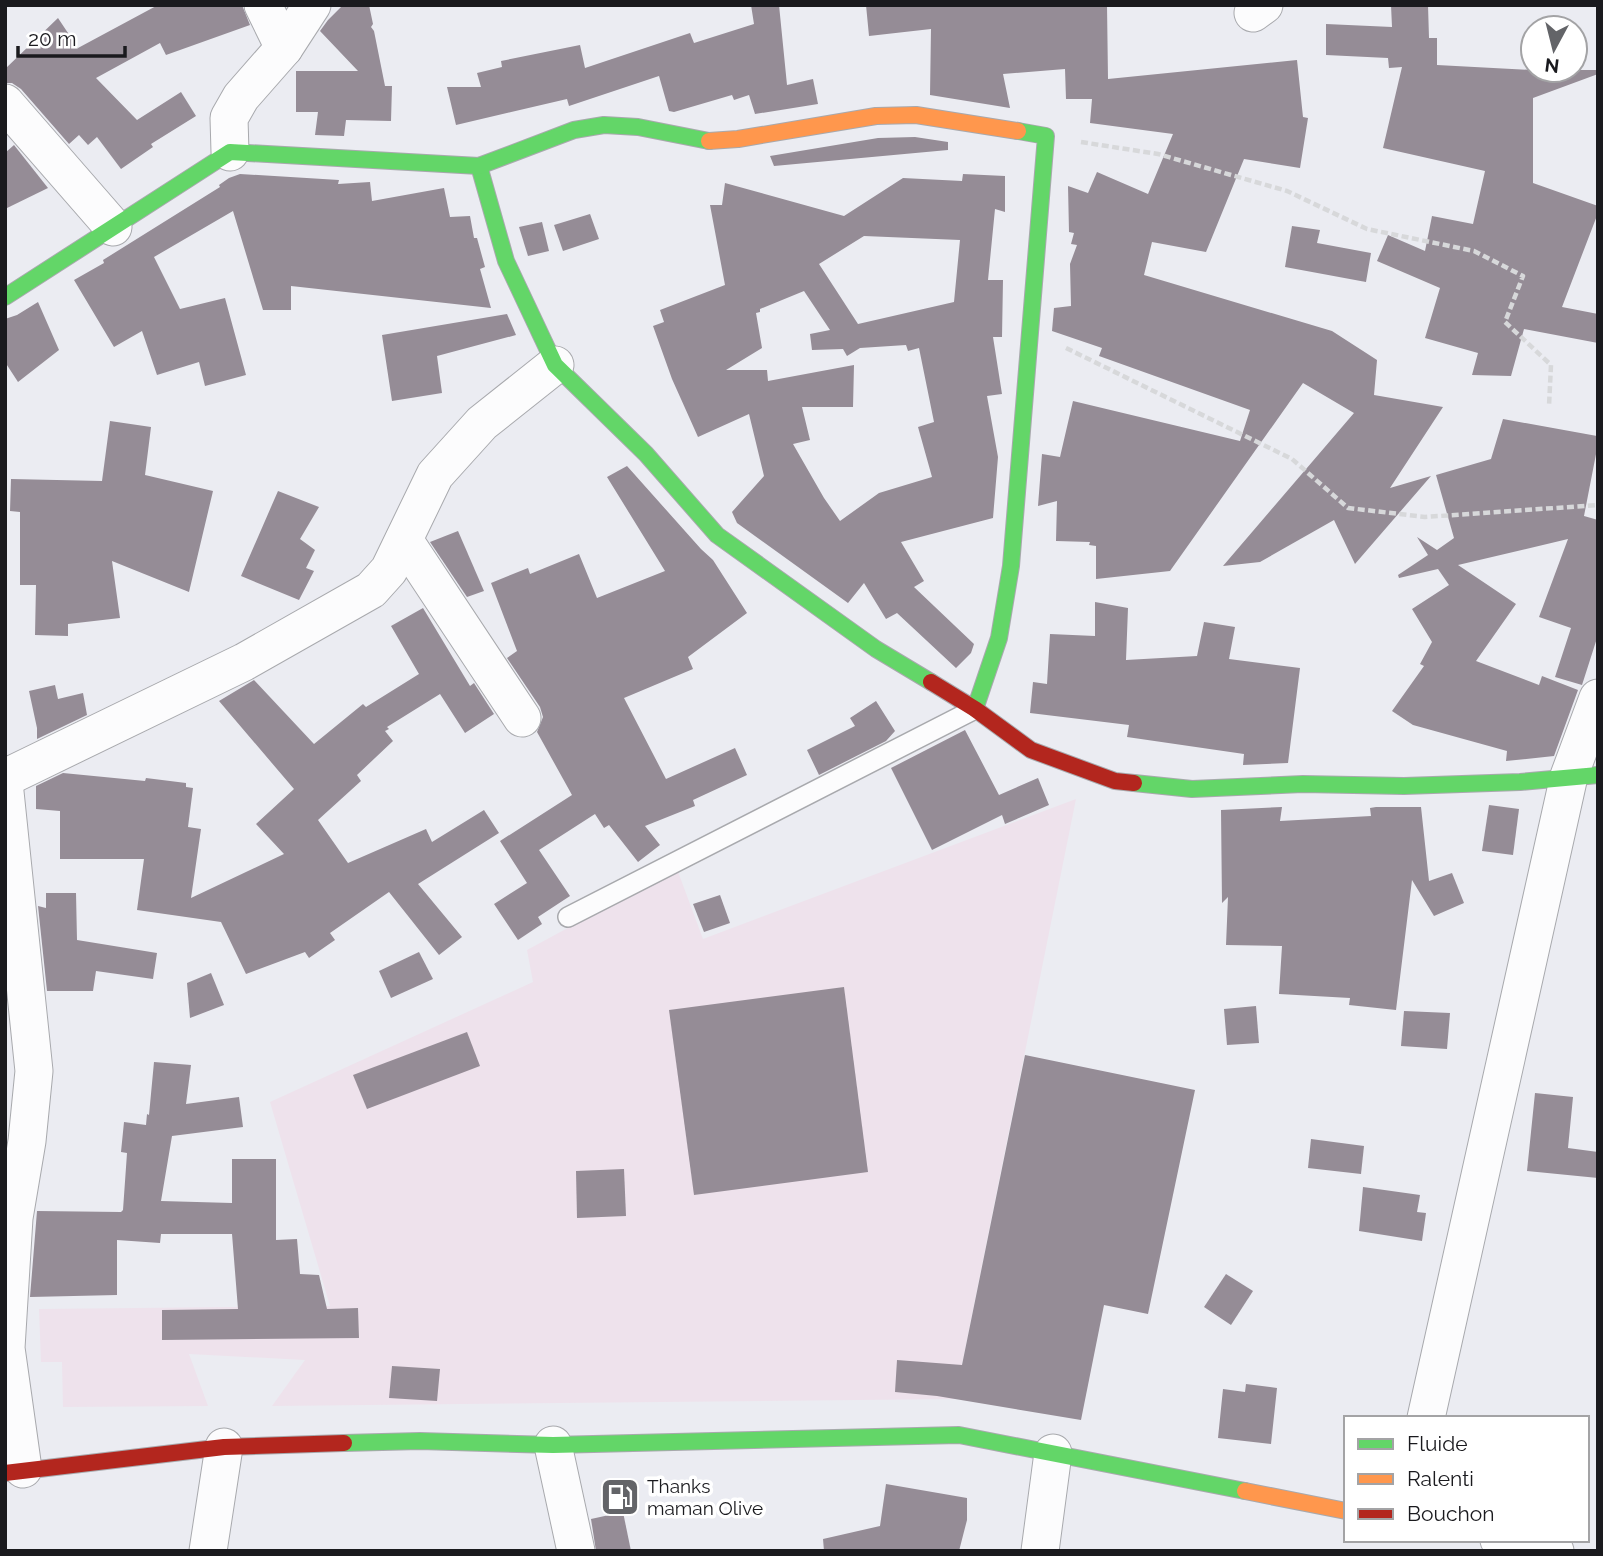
<svg xmlns="http://www.w3.org/2000/svg" width="1603" height="1556" viewBox="0 0 1603 1556" font-family="Raleway,sans-serif">
<style>
.industrial{fill:#eee2ec}
.building{fill:#958c96;fill-rule:evenodd}
.lines{fill:none;stroke-linecap:round;stroke-linejoin:round}
.lane-casing{stroke:#a8a9ad;stroke-width:22}
.street-casing{stroke:#a8a9ad;stroke-width:39}
.fast-casing{stroke:#a8a9ad;stroke-width:18}
.slow-casing{stroke:#a8a9ad;stroke-width:18}
.jam-casing{stroke:#a8a9ad;stroke-width:18}
.path{stroke:#d7d8da;stroke-width:4.5;stroke-dasharray:7 3.5;stroke-linecap:butt}
.lane{stroke:#fcfcfd;stroke-width:19}
.street{stroke:#fcfcfd;stroke-width:37}
.fast{stroke:#63d668;stroke-width:16}
.slow{stroke:#ff974d;stroke-width:16}
.jam{stroke:#b3261e;stroke-width:16}
.labels{text-anchor:middle;stroke-width:7;stroke-linejoin:round;paint-order:stroke}
.poi-label{font-size:19px;fill:#1a1a1e;stroke:#fff;text-anchor:start}
</style>
<rect width="100%" height="100%" fill="#ebecf2"/>
<path class="industrial" d="M1076,799L955,1399L272,1406L305,1360L189,1354L208,1406L63,1407L62,1362H41L39,1309L330,1306L270,1102L533,982L527,950L677,869L703,939Z"/>
<g class="building">
<path d="M158,5H242L250,25L166,55L160,43L96,78L137,120L181,92L196,116L151,144L153,147L121,169L97,137L88,145L79,135L69,144L21,89L12,83H5V69L58,18L78,48Z"/>
<path d="M343,5H369L373,24L371,27L374,31L385,86H392L391,121L346,120L344,136L315,135L318,112H296V71H358L320,31L328,20Z"/>
<path d="M751,5H779L787,85L813,79L818,104L755,114L749,95L734,100L732,95L674,112L669,111L659,76L569,106L567,99L456,125L447,87H481L477,73L502,67L501,61L580,45L585,68L690,33L694,43L754,24Z"/>
<path d="M866,5H1107L1108,79L1297,60L1303,117L1308,118L1300,168L1244,159L1206,252L1152,242L1144,275L1332,331L1377,360L1374,395L1443,407L1390,488L1431,476L1355,564L1334,520L1260,562L1223,566L1354,413L1303,383L1170,571L1096,579V546L1089,545L1090,542L1056,541L1057,501L1038,506L1042,454L1060,457L1073,401L1240,441L1250,410L1099,356L1102,348L1052,331L1054,308L1071,306L1070,264L1077,245L1071,244L1074,233L1069,232L1068,186L1088,193L1097,172L1148,194L1173,134L1090,123L1092,99H1066L1065,69L1003,74L1010,108L930,95L931,29L869,36Z"/>
<path d="M1391,5H1428L1429,38H1437V65L1533,70H1598V74L1533,98V183L1598,206V213L1562,307L1598,314V343L1524,329L1511,376L1472,375L1478,353L1425,338L1440,288L1377,261L1388,235L1425,251L1432,216L1473,224L1485,171L1383,148L1402,67L1389,68L1388,58L1326,55V24L1392,27Z"/>
<path d="M915,137L948,142V150L774,166L770,156L878,138Z"/>
<path d="M14,145L48,188L5,209V153Z"/>
<path d="M240,174L339,180L338,184L370,182L372,201L444,188L450,217L470,216L474,238H477L485,267L480,269L491,308L291,286V310H263L233,211L154,257L180,309L225,298L246,375L205,386L199,362L157,375L142,331L114,347L74,280L104,263L103,260L220,187L219,185L229,178Z"/>
<path d="M963,174L1005,176V212L995,209L988,280H1003L1002,337H993L1002,394L987,396L998,457L993,518L901,542L924,581L914,587L974,644L971,653L956,668L897,613L886,619L864,583L848,603L737,523L732,512L764,476L749,414L698,437L672,379L653,326L664,322L660,310L725,285L710,205H722L725,183L844,216L903,178L962,181ZM864,236L960,240L954,302L858,324L819,264ZM804,291L830,330L810,334L812,350L843,349L847,356L860,348L906,345L908,351L919,348L934,422L918,427L932,477L879,493L840,521L824,498L793,444L810,440L802,407H853L854,365L768,381L767,370H726L762,348L756,313L760,312V309Z"/>
<path d="M590,214L599,239L563,251L554,225Z"/>
<path d="M542,222L549,251L528,256L519,227Z"/>
<path d="M1292,226L1320,230L1317,243L1371,253L1366,282L1285,267Z"/>
<path d="M38,302L59,350L18,382L5,362V319L17,315Z"/>
<path d="M507,314L516,335L437,356L442,393L392,401L382,335Z"/>
<path d="M1503,419L1597,436V449L1584,516L1598,520V635L1582,685L1555,677L1571,628L1539,617L1568,539L1458,565L1516,604L1476,661L1539,685L1542,676L1578,690L1554,756L1506,761L1507,751L1413,725L1392,711L1424,666L1420,664L1432,642L1412,609L1449,585L1438,569L1399,578L1398,575L1428,555L1417,537L1437,550L1454,538L1436,475L1491,459Z"/>
<path d="M110,421L151,427L145,475L213,491L189,592L112,561L120,618L68,624V636L35,635L36,585H20V512L10,511L11,479L102,481Z"/>
<path d="M627,466L701,549L713,560L747,613L688,657L693,669L624,698L666,779L735,748L747,775L693,800L695,806L645,826L660,845L638,862L609,825L604,828L595,814L539,850L570,896L538,917L542,924L518,940L494,904L527,883L500,841L572,795L537,732L543,717L540,707L507,658L517,651L491,583L528,568L530,574L579,554L597,598L665,571L607,477Z"/>
<path d="M278,491L319,507L300,539L315,550L306,568L314,571L299,600L241,576Z"/>
<path d="M458,531L484,591L467,597L430,542Z"/>
<path d="M1095,602L1128,608L1126,660L1197,656L1204,622L1235,627L1229,659L1300,668L1288,763L1243,765L1244,754L1127,737L1129,725L1030,713L1033,682L1047,684L1050,634L1095,636Z"/>
<path d="M423,608L470,686L474,683L494,714L465,733L440,694L387,727L389,729L385,731L393,741L357,775L361,781L318,820L348,863L426,829L432,842L484,810L499,833L418,884L462,937L439,955L389,892L330,933L335,940L309,958L305,952L246,974L221,922L137,910L144,859H60V811L36,809V786L63,773L145,781L146,778L186,783V787L193,788L188,827L201,829L191,898L284,854L256,824L294,789L219,701L254,680L314,744L363,704L366,707L419,674L391,626Z"/>
<path d="M55,685L58,699L83,693L87,715L37,739V728L29,691Z"/>
<path d="M876,701L895,731L886,741L819,775L807,750L855,726L850,718Z"/>
<path d="M965,730L999,795L1038,778L1049,805L1005,824L1002,815L932,850L891,768Z"/>
<path d="M1489,805L1519,809L1513,855L1482,851Z"/>
<path d="M1282,807L1280,821L1371,816L1370,808L1376,807H1421L1429,881L1452,873L1464,903L1434,916L1412,880L1396,1010L1349,1005L1350,998L1279,994L1282,946L1226,945L1228,897L1222,903L1221,810Z"/>
<path d="M46,893H76L77,940L157,953L153,979L96,971L93,991H47L38,906L46,908Z"/>
<path d="M720,895L730,923L704,932L693,904Z"/>
<path d="M419,952L433,979L391,998L379,971Z"/>
<path d="M211,973L224,1005L190,1018L187,983Z"/>
<path d="M844,987L868,1172L694,1195L669,1010Z"/>
<path d="M1256,1006L1259,1043L1227,1045L1224,1009Z"/>
<path d="M1404,1011L1450,1013L1447,1049L1401,1046Z"/>
<path d="M467,1032L480,1066L367,1109L353,1075Z"/>
<path d="M1025,1055L1195,1090L1148,1314L1104,1305L1081,1420L937,1396L895,1392L897,1360L962,1365Z"/>
<path d="M154,1062L191,1065L186,1104L239,1097L243,1127L172,1136L161,1201L232,1203V1159H276V1240L297,1239L300,1274L319,1275L327,1309L358,1308L359,1338L162,1340V1310L238,1309L232,1234H161L160,1243L117,1240V1295L30,1297L37,1211L121,1212L123,1210L127,1153L121,1152L124,1122L146,1125L147,1114L149,1115Z"/>
<path d="M1535,1093L1573,1097L1568,1148L1598,1152V1178L1527,1171Z"/>
<path d="M1311,1139L1364,1146L1361,1174L1308,1168Z"/>
<path d="M624,1169L626,1216L577,1218L576,1171Z"/>
<path d="M1363,1187L1420,1195L1417,1212L1426,1213L1422,1241L1359,1231Z"/>
<path d="M1226,1274L1253,1291L1231,1325L1204,1307Z"/>
<path d="M392,1366L440,1369L437,1401L389,1398Z"/>
<path d="M1246,1384L1277,1388L1271,1444L1218,1438L1223,1389L1245,1392Z"/>
<path d="M886,1484L967,1498V1520L959,1551H824L823,1539L880,1526Z"/>
<path d="M623,1512L631,1551H596L591,1519Z"/>
</g>
<g class="lines">
<g class="lane-casing">
<path id="lane" d="M568,917L975,709"/>
</g>
<g class="street-casing">
<g id="street">
<path d="M263,5L284,48"/>
<path d="M1253,13L1264,5"/>
<path d="M5,103L113,227"/>
<path d="M230,152L229,118L241,97L284,48L312,5"/>
<path d="M404,540L522,718"/>
<path d="M5,778L244,662L371,590L389,570L435,475L482,423L555,365"/>
<path d="M5,792L34,1071L27,1141L14,1218L6,1348L23,1469"/>
<path d="M1426,1418L1569,776L1598,698"/>
<path d="M553,1445L576,1551"/>
<path d="M1499,1540L1555,1551"/>
<path d="M208,1551L224,1447"/>
<path d="M1040,1551L1053,1453"/>
</g>
</g>
<g class="fast-casing">
<g id="fast">
<path d="M479,166L506,261L555,365L646,454L717,535L876,649L931,682"/>
<path d="M5,297L230,152L479,166L574,130L604,125L638,127L709,141"/>
<path d="M975,709L999,638L1011,566L1046,136L1018,131"/>
<path d="M1134,783L1192,789L1303,784L1404,786L1520,782L1598,775"/>
<path d="M344,1443L420,1441L553,1445L959,1435L1245,1491"/>
</g>
</g>
<g class="slow-casing">
<g id="slow">
<path d="M709,141L738,139L876,116L916,115L1018,131"/>
<path d="M1245,1491L1346,1511"/>
</g>
</g>
<g class="jam-casing">
<g id="jam">
<path d="M931,682L975,709L1031,750L1115,781L1134,783"/>
<path d="M5,1473L224,1447L344,1443"/>
</g>
</g>
<g class="path">
<path d="M1081,142L1158,154L1287,191L1367,229L1474,251L1523,276L1505,322L1551,365L1549,406"/>
<path d="M1066,348L1292,459L1348,508L1425,517L1598,505"/>
</g>
<use href="#lane" class="lane"/>
<use href="#street" class="street"/>
<use href="#fast" class="fast"/>
<use href="#slow" class="slow"/>
<use href="#jam" class="jam"/>
</g>
<defs>
<g id="fuel-square" transform="scale(2.0125)"><rect x="-9" y="-9" width="18" height="18" rx="4" fill="#636468" stroke="#fff"/><path d="M-5.5-6h7V0h2V4h1.3V-2.5L3-4.5l.8-.8L6-3V5H2.5V1h-1V6h-7ZM-4.2-4.7v3.2H.2V-4.7Z" fill="#fff"/></g>
</defs>
<g fill-rule="evenodd">
<use href="#fuel-square" x="620" y="1497"/>
</g>
<g class="labels">
<g class="poi-label">
<text x="647" y="1493">Thanks<tspan x="647" dy="22">maman Olive</tspan></text>
</g>
</g>
<rect width="1603" height="1556" fill="none" stroke="#1a1a1e" stroke-width="14"/>
<rect x="1344" y="1416" width="245" height="126" fill="#ffffff" stroke="#a3a3a5" stroke-width="2"/>
<rect x="1358" y="1439" width="35" height="10" fill="#63d668" stroke="#a3a3a5" stroke-width="2"/>
<text x="1407" y="1451" font-size="21" fill="#1a1a1e">Fluide</text>
<rect x="1358" y="1474" width="35" height="10" fill="#ff974d" stroke="#a3a3a5" stroke-width="2"/>
<text x="1407" y="1486" font-size="21" fill="#1a1a1e">Ralenti</text>
<rect x="1358" y="1509" width="35" height="10" fill="#b3261e" stroke="#a3a3a5" stroke-width="2"/>
<text x="1407" y="1521" font-size="21" fill="#1a1a1e">Bouchon</text>
<g transform="translate(1554 49) rotate(187)"><circle r="33" fill="#ffffff" stroke="#a3a3a5" stroke-width="2"/>
<path d="M0-5L12 26L0 18L-12 26Z" fill="#636468"/>
<text y="-10" font-size="19" font-weight="bold" text-anchor="middle" fill="#1a1a1e">N</text>
</g>
<path d="M18 46v10h107v-10" fill="none" stroke="#1a1a1e" stroke-width="3.5"/>
<text x="28" y="46" font-size="21" fill="#1a1a1e" stroke="#ffffff" stroke-width="5" paint-order="stroke">20 m</text>
</svg>
